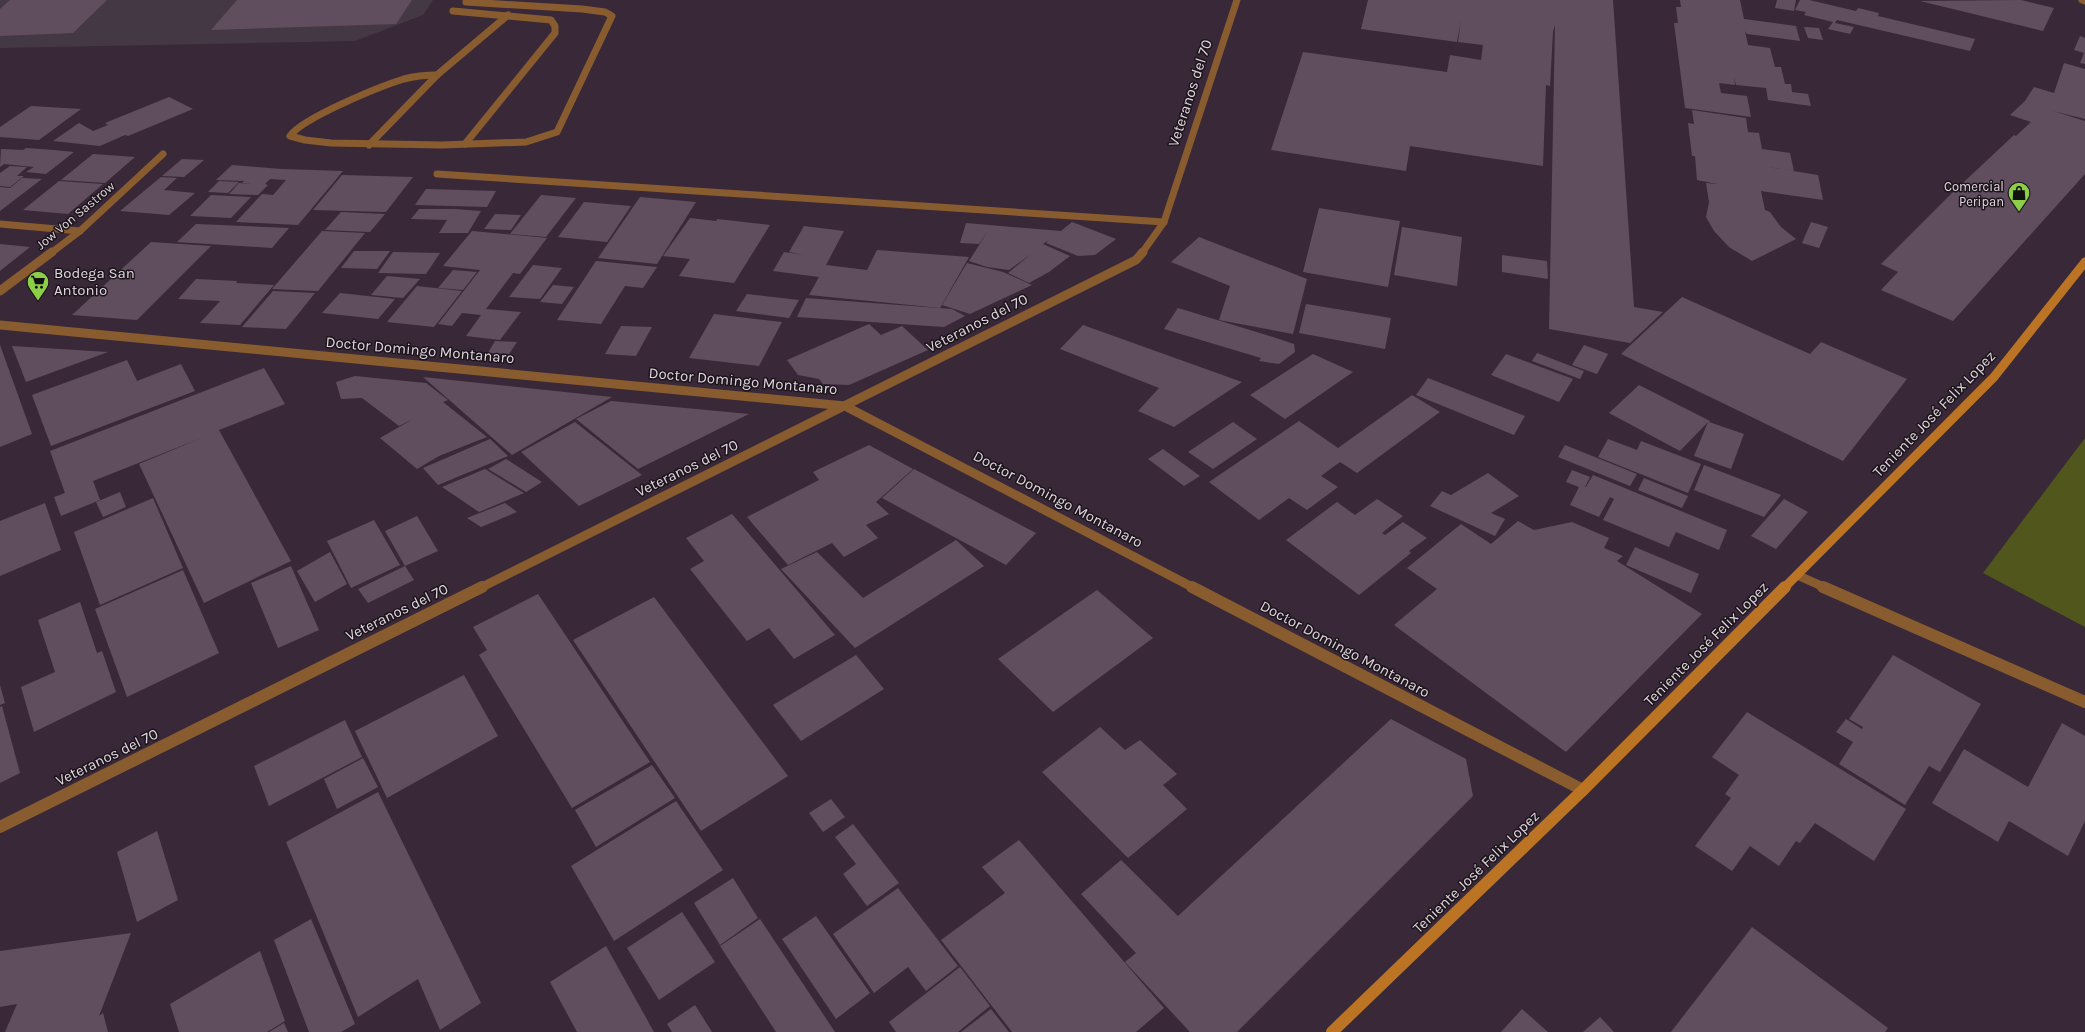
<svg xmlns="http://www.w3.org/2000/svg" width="2085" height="1032" viewBox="0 0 2085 1032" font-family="Karla,sans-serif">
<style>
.commercial{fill:#453845}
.green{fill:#51561d}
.building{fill:#604e5f}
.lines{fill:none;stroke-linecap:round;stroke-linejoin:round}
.lane{stroke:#895c30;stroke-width:7}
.street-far2{stroke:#895c30;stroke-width:7}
.street-far1{stroke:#895c30;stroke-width:9}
.street{stroke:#895c30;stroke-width:12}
.secondary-far1{stroke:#bb7324;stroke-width:9}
.secondary{stroke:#bb7324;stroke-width:12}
.labels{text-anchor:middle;stroke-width:3;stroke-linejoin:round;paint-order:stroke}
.far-poi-label{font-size:13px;fill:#e1d6df;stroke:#1c141b;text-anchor:end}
.far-street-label{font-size:13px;fill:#e1d6df;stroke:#1c141b}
.street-label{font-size:15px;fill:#e1d6df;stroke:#1c141b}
.poi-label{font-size:15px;fill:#e1d6df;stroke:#1c141b;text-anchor:start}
</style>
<rect width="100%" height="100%" fill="#392938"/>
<path class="commercial" d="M0,0H433L423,15L355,41L0,48Z"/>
<path class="green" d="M2085,438V627L1983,573Z"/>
<g class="building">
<path d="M10,0H107L73,33L0,36V9Z"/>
<path d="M237,0H412L396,24L211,30Z"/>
<path d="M1368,0H1613L1634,307L1663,312L1630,343L1549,329L1555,25L1553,32L1550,86L1546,85L1543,166L1410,146L1406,171L1271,150L1303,52L1447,72L1450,55L1481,60L1483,45L1458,42L1461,20L1457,42L1361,29Z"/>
<path d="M1680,0H1740L1744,19L1796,26L1800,41L1747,34L1745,31L1748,45L1770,48L1775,67H1781L1785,84H1791L1792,92L1808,94L1811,106L1768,100L1766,88L1736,85L1734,77L1735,85L1719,83L1721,93L1747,96L1751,117L1685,108L1674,23H1678L1676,7H1681Z"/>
<path d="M1777,0H1796L1794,11L1775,8Z"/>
<path d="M1800,0H1809L1856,11L1858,8L1879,13L1878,16L1975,39L1970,51L1837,20L1835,23L1854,27L1850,34L1828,29L1833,22L1804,15L1806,12L1795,10Z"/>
<path d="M2021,0L2054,8L2043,31L1920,1Z"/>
<path d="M1804,27L1819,28L1823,40L1808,38Z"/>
<path d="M2080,36L2085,38V64L2080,63L2084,53L2074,50Z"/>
<path d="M2064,63L2085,69V119L2053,111L2085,121V174L1953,321L1881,290L1898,272L1881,264L1950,195L2014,135L2016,136L2031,122L2010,115L2025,101L2034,87L2054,93Z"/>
<path d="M169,97L193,109L128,136L125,135L100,146L53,141L79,123L93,131L108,125L105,123Z"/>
<path d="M31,106L81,109L39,140L0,137V127Z"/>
<path d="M1692,110L1746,118L1748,132L1759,133L1762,149L1790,153L1794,171L1768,167L1818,175L1823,200L1761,191L1765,210L1770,212L1781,227L1796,239L1752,261L1729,247L1714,231L1706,217L1709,202L1706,183L1717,184L1697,180L1695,156H1692L1688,123L1694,124Z"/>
<path d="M26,148L54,150L74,152L46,174L26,172L34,167L4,164L0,167L1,149L23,150Z"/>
<path d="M93,154L135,157L105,183L61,180Z"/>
<path d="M182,159L204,160L184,177L162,176Z"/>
<path d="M232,165L281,169L343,171L298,225L236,222L262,194L273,195L286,180L270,179L265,184L268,185L258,195L229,194L239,183L251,184L242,183L244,181L216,180Z"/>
<path d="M10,166L27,167L17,176H24L10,187L0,186V173Z"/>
<path d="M342,175L413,177L386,212L313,210Z"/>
<path d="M161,177L177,178L164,190L195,193L169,215L120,211Z"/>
<path d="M22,178L42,179L0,211V187L10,188Z"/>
<path d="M59,181L103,184L68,214L23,210Z"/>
<path d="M219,181L239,182L228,193L208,192Z"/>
<path d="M426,189L496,191L487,207L415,205Z"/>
<path d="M211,195L251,197L231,218L190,216Z"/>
<path d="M541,195L576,198L546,237L510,234Z"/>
<path d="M640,197L696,202L657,264L598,258Z"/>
<path d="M584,202L631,206L607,242L558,237Z"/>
<path d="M1319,208L1400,221L1388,287L1303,272Z"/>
<path d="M419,209H454L481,211L468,233H439L447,220L411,219Z"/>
<path d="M341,212L385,214L370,232L325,230Z"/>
<path d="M495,214L521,215L511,230L484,229Z"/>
<path d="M690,218L716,221L717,219L770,225L734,283L679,276L690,259L663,256Z"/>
<path d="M1072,222L1116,239L1095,255L1078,256L1046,243L1049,240L1043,244L1070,256L1049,272L1029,283L1008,273L1031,254L1009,270L987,267L969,261L988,231L979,244L960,243L966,223L1061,231Z"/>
<path d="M1811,222L1828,227L1819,248L1802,243Z"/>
<path d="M196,224L289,228L272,248L177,242Z"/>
<path d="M804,226L844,231L826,265L867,270L877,250L969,257L940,308L809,295L819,277L773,271L784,252L804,255L789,252Z"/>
<path d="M1402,227L1462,237L1457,286L1394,275Z"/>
<path d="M322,231L365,233L318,291L272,289Z"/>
<path d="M472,231L547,238L520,274L513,273L486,309L521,312L500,340L466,336L481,315L462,313L452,326L438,324L480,270L443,266Z"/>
<path d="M1199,237L1307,279L1293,334L1219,320L1230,286L1171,262Z"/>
<path d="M151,242L211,246L137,320L72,315Z"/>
<path d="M0,244L30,247L0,271Z"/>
<path d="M354,251H390L377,269L341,268Z"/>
<path d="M393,252L440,253L426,274L378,273Z"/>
<path d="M1502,255L1547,261L1548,279L1502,272Z"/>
<path d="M596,261L657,267L643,288L625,286L601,324L557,320Z"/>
<path d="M967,263L1003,272L1032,285L970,314L942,305Z"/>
<path d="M533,265L562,268L540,299L509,297Z"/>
<path d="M453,270L477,272L463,290L438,288Z"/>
<path d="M387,276L420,279L403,298L371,295Z"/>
<path d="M196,279L237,281L236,283L274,285L240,325L200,323L220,301L178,299Z"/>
<path d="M553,285L574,287L562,304L540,302Z"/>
<path d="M417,286L462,291L434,327L387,322Z"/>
<path d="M273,291L315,293L286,329L242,327Z"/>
<path d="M340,293L395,299L378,319L322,313Z"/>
<path d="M747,294L799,300L789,318L736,311Z"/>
<path d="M1682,297L1810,354L1821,342L1907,379L1843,461L1621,354Z"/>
<path d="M806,298L952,309L965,316L944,327L797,317Z"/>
<path d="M1306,304L1391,318L1385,349L1299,333Z"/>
<path d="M1178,308L1273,337L1294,344L1295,352L1279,364L1259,361L1261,358L1164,329Z"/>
<path d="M714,314L782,322L759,366L689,358Z"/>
<path d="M869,324L881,335L902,326L928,350L849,385L823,384L819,379L798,375L787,360Z"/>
<path d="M1083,325L1242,382L1174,427L1138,411L1159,388L1060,349Z"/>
<path d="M621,326L652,327L636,356L605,354Z"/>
<path d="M495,341L517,342L509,354L488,353Z"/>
<path d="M0,345L32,434L0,447Z"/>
<path d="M1584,345L1608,354L1597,374L1572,365Z"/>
<path d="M12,346L108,352L26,382Z"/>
<path d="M1537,353L1584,371L1580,379L1532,361Z"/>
<path d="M1313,354L1353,372L1285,419L1250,395Z"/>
<path d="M1506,354L1573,379L1559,402L1491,375Z"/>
<path d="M127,360L137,381L181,364L195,391L51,446L32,395Z"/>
<path d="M264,368L285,404L219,430L291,561L204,603L139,464L204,437L93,481L100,500L61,516L54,497L65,493L50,451Z"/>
<path d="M355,376L426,383L448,400L443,402L487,437L439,456L417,469L380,438L413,419L399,426L362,398L341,399L336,382Z"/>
<path d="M423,377L612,397L512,455Z"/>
<path d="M1428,378L1525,416L1514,435L1416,395Z"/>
<path d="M1639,385L1710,421L1709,422L1744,434L1731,469L1694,456L1708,422L1680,451L1609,413Z"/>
<path d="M1412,395L1440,412L1357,473L1340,462L1321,476L1338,487L1307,510L1289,498L1259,520L1209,482L1299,421L1338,448Z"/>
<path d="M611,401L749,414L638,469L576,419Z"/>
<path d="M575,422L642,475L579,506L521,452Z"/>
<path d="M1233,422L1257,439L1213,469L1188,452Z"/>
<path d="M490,439L508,456L438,485L423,468Z"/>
<path d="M1608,439L1637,450L1641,441L1701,464L1688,493L1598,457Z"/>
<path d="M869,445L913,469L876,502L889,514L866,525L878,538L844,557L832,543L788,565L747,517L819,480L813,472Z"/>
<path d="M1565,445L1637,474L1630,486L1558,457Z"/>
<path d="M1163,449L1200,476L1184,486L1148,459Z"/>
<path d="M506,459L542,482L526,492L488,469Z"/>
<path d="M1704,465L1781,495L1764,517L1694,490Z"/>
<path d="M485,469L524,493L479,512L442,487Z"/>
<path d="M914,469L1036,533L1006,565L882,498Z"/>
<path d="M1572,470L1590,477L1585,487H1586L1593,475L1727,530L1719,550L1676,532L1669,547L1603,520L1614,499L1610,497L1599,517L1570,505L1579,487L1566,482Z"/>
<path d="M1488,473L1519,496L1491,513L1505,519L1495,536L1430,506L1442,491L1451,495Z"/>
<path d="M1644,478L1688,496L1682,508L1638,490Z"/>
<path d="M120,492L126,507L103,517L96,502Z"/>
<path d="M153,498L183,568L100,605L74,532Z"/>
<path d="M1377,499L1403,516L1382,533L1385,535L1403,522L1427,538L1409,551L1411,553L1359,595L1286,540L1337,502L1355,515Z"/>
<path d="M1784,499L1808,512L1776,549L1751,536Z"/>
<path d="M45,503L61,550L0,576V521Z"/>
<path d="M505,503L517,512L481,527L467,518Z"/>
<path d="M732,514L835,635L794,659L769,628L747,641L690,569L704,561L686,538Z"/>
<path d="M417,516L438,551L405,566L414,580L368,603L358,589L405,566L385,531Z"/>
<path d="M374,520L400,565L351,588L327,541Z"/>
<path d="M1518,521L1534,530L1572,522L1609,538L1604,548L1623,556L1617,561L1702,614L1566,752L1394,625L1437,589L1407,568L1461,524L1491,544Z"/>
<path d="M956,540L984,566L855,648L781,569L817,552L863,598Z"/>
<path d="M1635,547L1699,574L1691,593L1626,565Z"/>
<path d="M330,552L347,584L315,602L297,571Z"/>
<path d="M291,566L319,630L278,648L251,583Z"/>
<path d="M183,570L219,653L127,697L95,609Z"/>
<path d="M1097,590L1153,638L1053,712L998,659Z"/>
<path d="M538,594L650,762L572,808L479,655L487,650L473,627Z"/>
<path d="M654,597L788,776L701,831L573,640Z"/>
<path d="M80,602L97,653L102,651L116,692L34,732L21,687L55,672L38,620Z"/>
<path d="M856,655L884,689L801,741L773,705Z"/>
<path d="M1893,655L1981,704L1940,772L1929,766L1905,805L1839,764L1853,742L1836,732L1846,719L1862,729L1863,727L1849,719Z"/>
<path d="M464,675L498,736L387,798L355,731Z"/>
<path d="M0,685L5,703L0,705Z"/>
<path d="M2,706L20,773L0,783V707Z"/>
<path d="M1747,712L1906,809L1874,861L1815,823L1800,843L1796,841L1779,866L1750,846L1732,871L1695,846L1731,798L1725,794L1739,775L1712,757Z"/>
<path d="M1391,719L1466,759L1473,796L1237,1032H1190L1125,962L1136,953L1081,894L1121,860L1178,916Z"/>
<path d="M345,720L362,757L269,806L254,766Z"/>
<path d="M2062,723L2085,736V821L2068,856L2009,821L1998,842L1932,803L1964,749L2028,787Z"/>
<path d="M1100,727L1125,750L1140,740L1177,774L1163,785L1187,809L1128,858L1042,772Z"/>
<path d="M363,758L378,787L337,809L324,779Z"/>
<path d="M652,765L675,798L596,847L575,810Z"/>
<path d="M378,792L481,1003L440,1030L418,979L358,1017L286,842Z"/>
<path d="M831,799L845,817L823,832L809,813Z"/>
<path d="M676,801L723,870L614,941L571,866Z"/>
<path d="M853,824L899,883L867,906L843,874L856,864L835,837Z"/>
<path d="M157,831L178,900L137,922L117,852Z"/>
<path d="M1019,840L1164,1008L1136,1032H1012L941,940L1005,893L982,867Z"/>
<path d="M733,878L758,918L720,945L694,903Z"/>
<path d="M898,888L958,966L926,991L908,967L874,993L833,934Z"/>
<path d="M682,912L715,962L659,1000L627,948Z"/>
<path d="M816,916L870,993L836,1019L782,939Z"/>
<path d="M311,919L355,1024L341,1032H309L274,940Z"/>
<path d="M760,919L835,1032H776L720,946Z"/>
<path d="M1752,927L1888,1028L1885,1032H1671Z"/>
<path d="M131,933L99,1016L103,1013L108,1032H5L17,1004L0,1007V951Z"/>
<path d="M606,946L654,1032H577L550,982Z"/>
<path d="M260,951L285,1021L267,1032H179L170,1004Z"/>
<path d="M960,967L990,1006L958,1032H896L889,1022Z"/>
<path d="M695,1005L712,1032H672L667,1024Z"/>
<path d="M991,1009L1009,1032H961Z"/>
<path d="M1522,1009L1548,1032H1501Z"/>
<path d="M1600,1017L1614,1032H1583Z"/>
<path d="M284,1023L288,1032H269Z"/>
</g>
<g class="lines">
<g class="lane">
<path d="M453,11L551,20L555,26V33L465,144"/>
<path d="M437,75C426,75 415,76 404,79C381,86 302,118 290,136L305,140L331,143L442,145L526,142L557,132L612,16L605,12L582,9L466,2"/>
<path d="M369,145L437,75L508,15"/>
</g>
<g class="street-far2">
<path d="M2082,0L2085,1"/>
<path d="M437,174L1164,222"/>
<path d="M0,224L80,231"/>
<path d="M51,253L80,231L163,154"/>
<path d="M1142,253L1164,222L1237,0"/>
</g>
<g class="street-far1">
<path d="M0,291L52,252"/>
<path d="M0,325L845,406L1194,588"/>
<path d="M1797,575L1826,588"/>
<path d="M480,588L1136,260L1143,252"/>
</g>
<g class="street">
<path d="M1192,587L1583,790"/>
<path d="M1823,587L2085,702"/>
<path d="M0,827L482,587"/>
</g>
<path class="secondary-far1" d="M1784,588L1994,377L2085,262"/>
<path class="secondary" d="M1332,1032L1583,790L1785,587"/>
</g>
<defs>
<g id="shop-pin" transform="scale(1.15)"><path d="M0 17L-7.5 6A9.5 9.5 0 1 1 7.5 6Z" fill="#8cce45" stroke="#1c141b"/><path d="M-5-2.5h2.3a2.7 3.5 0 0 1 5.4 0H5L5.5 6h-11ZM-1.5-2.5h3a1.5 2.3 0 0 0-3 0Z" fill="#111"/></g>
<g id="supermarket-pin" transform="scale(1.15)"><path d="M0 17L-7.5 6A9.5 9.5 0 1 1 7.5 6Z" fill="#8cce45" stroke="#1c141b"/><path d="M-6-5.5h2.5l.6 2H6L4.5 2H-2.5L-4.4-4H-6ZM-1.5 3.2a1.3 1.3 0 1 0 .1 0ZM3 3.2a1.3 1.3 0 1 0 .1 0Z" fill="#111"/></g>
</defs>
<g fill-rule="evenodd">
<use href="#shop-pin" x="2019" y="193"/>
<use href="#supermarket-pin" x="38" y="282"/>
</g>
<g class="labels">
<g class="far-poi-label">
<text x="2004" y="191">Comercial<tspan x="2004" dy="15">Peripan</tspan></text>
</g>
<g class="far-street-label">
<text transform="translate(75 215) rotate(-40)" y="5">Jow Von Sastrow</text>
</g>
<g class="street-label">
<text transform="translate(1190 93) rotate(-72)" y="5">Veteranos del 70</text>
<text transform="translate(977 323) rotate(-27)" y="5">Veteranos del 70</text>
<text transform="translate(420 350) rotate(5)" y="5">Doctor Domingo Montanaro</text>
<text transform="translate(743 381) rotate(5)" y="5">Doctor Domingo Montanaro</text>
<text transform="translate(1934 414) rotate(-46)" y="5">Teniente José Felix Lopez</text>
<text transform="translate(687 468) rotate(-26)" y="5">Veteranos del 70</text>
<text transform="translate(1058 499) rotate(28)" y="5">Doctor Domingo Montanaro</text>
<text transform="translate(397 612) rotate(-26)" y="5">Veteranos del 70</text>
<text transform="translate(1706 644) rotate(-45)" y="5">Teniente José Felix Lopez</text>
<text transform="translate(1345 649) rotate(28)" y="5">Doctor Domingo Montanaro</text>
<text transform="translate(107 757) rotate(-26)" y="5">Veteranos del 70</text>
<text transform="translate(1476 872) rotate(-44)" y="5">Teniente José Felix Lopez</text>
</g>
<g class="poi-label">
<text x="54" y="278">Bodega San<tspan x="54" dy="17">Antonio</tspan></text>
</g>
</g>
</svg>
